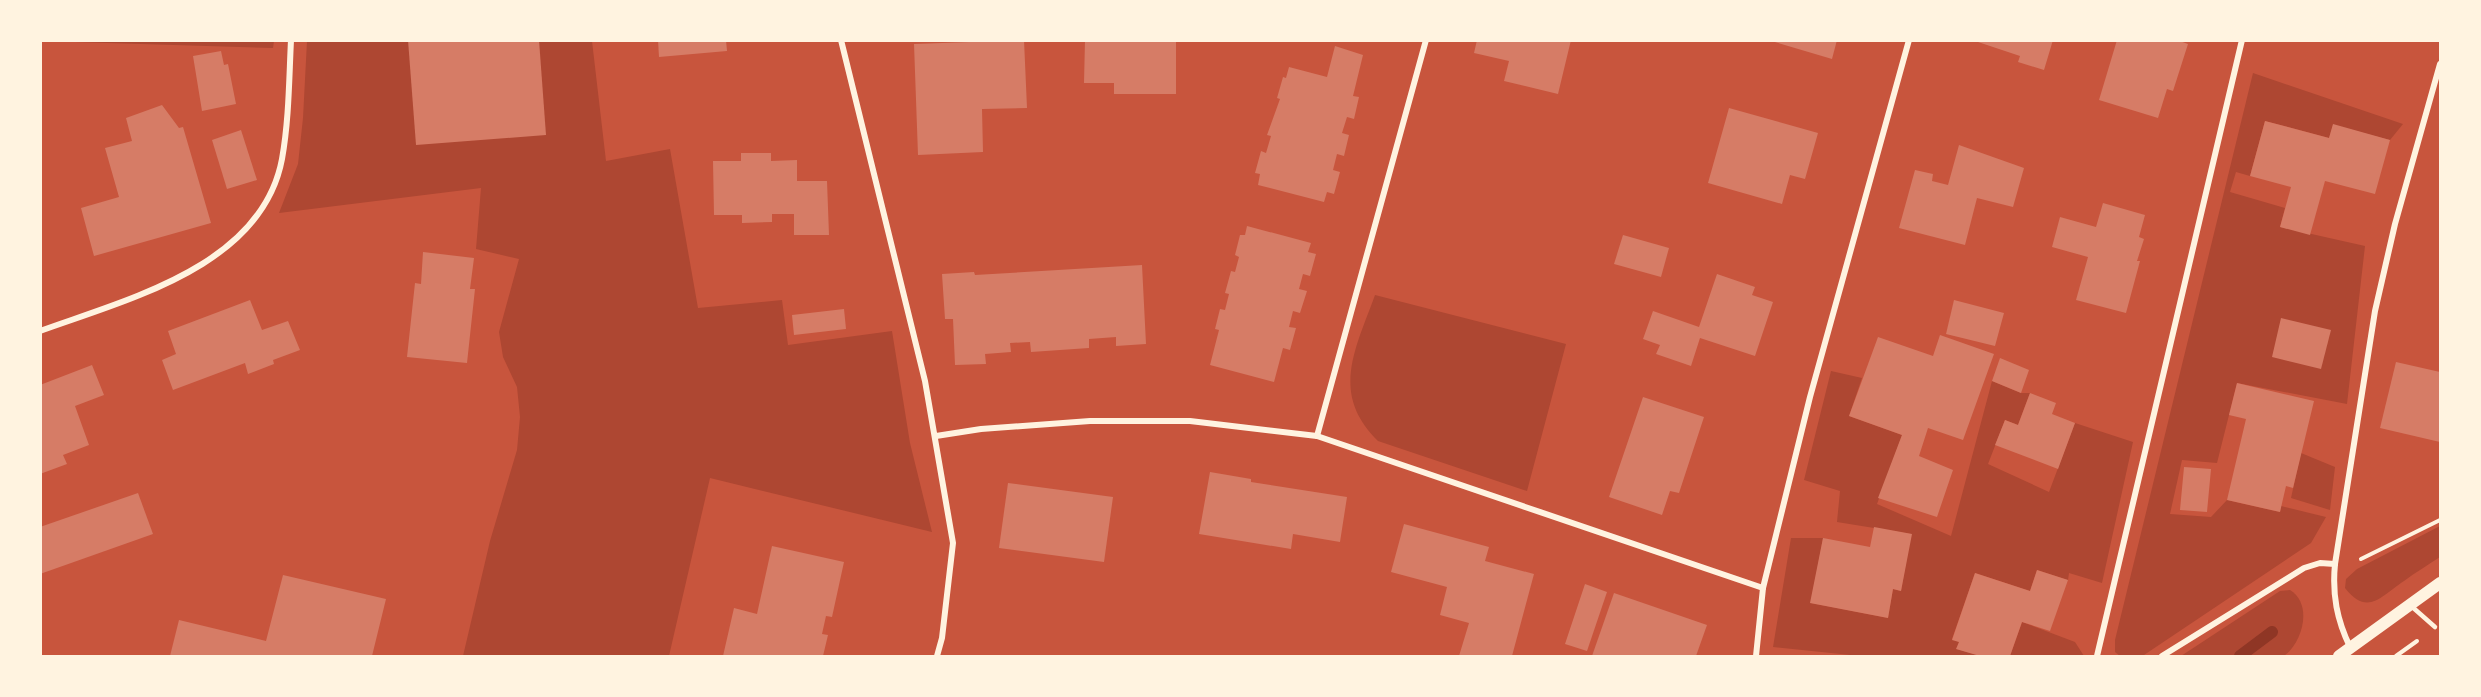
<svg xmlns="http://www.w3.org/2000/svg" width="2481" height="697" viewBox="0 0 2481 697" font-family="Barlow,sans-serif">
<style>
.green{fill:#ae4732}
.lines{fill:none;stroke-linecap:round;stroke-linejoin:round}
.stream{stroke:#8f3625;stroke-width:12}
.building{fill:#d67c66}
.path{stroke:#fff3e0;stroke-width:4}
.service{stroke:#fff3e0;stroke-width:4.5}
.minor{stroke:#fff3e0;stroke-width:6}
.secondary{stroke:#fff3e0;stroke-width:12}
</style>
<rect width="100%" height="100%" fill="#c8553d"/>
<g class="green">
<path d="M75,40H274V41L273,48L75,42Z"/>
<path d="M307,41H592L606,161L670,149L698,308L782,300L788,345L892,331L910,443L932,532L710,478L669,656H463L490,541L517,450L520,417L517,387L503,357L499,332L519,259L476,249L481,188L279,213L298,164L303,118Z"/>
<path d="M2253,73L2403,124L2390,140L2333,125L2329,138L2265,121L2250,176L2236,172L2230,192L2285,208L2280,227L2365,246L2347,404L2237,383L2217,463L2182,460L2170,514L2211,517L2227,500L2280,512L2281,506L2326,517L2311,543L2144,655L2120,656L2115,652V640Z"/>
<path d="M1375,295L1566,344L1527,491L1378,441C1330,394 1355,350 1375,295Z"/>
<path d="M1831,371L1862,378L1849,416L1902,435L1877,504L1951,536L1992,381L2021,393H2030L2018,425L2005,420L1988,464L2049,492L2075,423L2133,442L2102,583L2069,573L2068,580L2037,570L2030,591L1975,573L1952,639L1959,642L1957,649L1980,656H1860L1773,647L1791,538H1823L1811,603L1888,618L1893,589L1901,591L1911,534L1837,522L1840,491L1804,480Z"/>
<path d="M2301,453L2335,467L2330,510L2291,498Z"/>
<path d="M2440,526V557C2428,565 2416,572 2404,581C2381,596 2368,617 2345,588L2346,579L2357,569Z"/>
<path d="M2290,590C2313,604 2303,642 2284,656H2181L2280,591Z"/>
<path d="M2022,622L2075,642L2084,656H2010Z"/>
</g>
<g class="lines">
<path class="stream" d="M2240,656L2272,632"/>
</g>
<g class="building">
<path d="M408,40H539L546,135L416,145Z"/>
<path d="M658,40H726L727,51L659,57Z"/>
<path d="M1024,40L1027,108L982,109L983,152L918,155L914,44Z"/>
<path d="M1085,40H1176V94H1114V83H1084Z"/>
<path d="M1477,40H1571L1558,94L1504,81L1509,61L1474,53Z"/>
<path d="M1768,40H1837L1832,59Z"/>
<path d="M1972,40H2053L2044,70L2018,62L2020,56Z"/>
<path d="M2117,40H2177L2188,44L2173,91L2167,89L2158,118L2099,100Z"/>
<path d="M1335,46L1363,55L1353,96L1359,97L1354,119L1347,117L1342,133L1349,135L1344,156L1337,154L1333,170L1340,172L1334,194L1327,192L1324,202L1258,185L1260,174L1255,173L1261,151L1266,153L1271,136L1267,135L1280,99L1277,98L1283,77L1286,78L1289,67L1327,77Z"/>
<path d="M221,51L224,65L228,64L236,104L202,111L193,56Z"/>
<path d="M162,105L179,128L183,127L211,223L94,256L81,208L119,197L105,148L132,141L126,118Z"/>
<path d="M1729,108L1818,133L1805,179L1790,175L1782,204L1708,183Z"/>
<path d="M2265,121L2329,138L2333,124L2390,140L2375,194L2325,181L2310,235L2280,227L2291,187L2250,176Z"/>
<path d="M241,130L257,180L227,189L212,140Z"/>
<path d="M1959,145L2024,168L2013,207L1977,198L1965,245L1899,228L1915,170L1933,174L1932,181L1948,185Z"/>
<path d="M741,153H771V161L797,160V181H827L829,235H794V214H772V222L742,223V215H714L713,161H741Z"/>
<path d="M2103,203L2145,215L2139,237L2144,239L2137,261H2140L2126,313L2076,300L2088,257L2052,247L2060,217L2096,227Z"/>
<path d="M1247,226L1311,243L1308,252L1316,254L1310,276L1303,274L1299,289L1307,291L1300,313L1293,311L1289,327L1296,328L1290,350L1283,348L1274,382L1210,365L1219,330L1215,329L1220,309L1225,310L1229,294L1225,293L1231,271L1235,272L1239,257L1235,255L1240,235H1245Z"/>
<path d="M1623,235L1669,248L1661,277L1614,264Z"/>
<path d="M423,252L474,258L470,289H475L467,363L407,357L415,283L421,284Z"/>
<path d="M1142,265L1146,344L1116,346V337L1089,339V348L1031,352L1030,342L1010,343L1011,352L985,354L986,364L955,365L953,319H945L942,274L974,272L975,275Z"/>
<path d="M1717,274L1755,287L1752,295L1773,302L1755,356L1700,338L1691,366L1656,354L1660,345L1643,339L1653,311L1699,327Z"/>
<path d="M250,300L262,330L288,321L300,350L273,360L274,364L248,374L245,363L173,390L162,360L176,354L168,331Z"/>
<path d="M1954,300L2004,313L1995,346L1946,334Z"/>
<path d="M844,309L846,329L794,335L792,315Z"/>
<path d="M2281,318L2331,330L2321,369L2272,357Z"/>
<path d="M1940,335L1994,354L1963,440L1928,428L1919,456L1953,470L1937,517L1878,498L1902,435L1849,416L1878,337L1933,356Z"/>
<path d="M2000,358L2029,370L2021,393L1992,381Z"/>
<path d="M2396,362L2440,372V442L2380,428Z"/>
<path d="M92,365L104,395L75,406L89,445L63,455L67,464L40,474V385Z"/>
<path d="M2237,383L2314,401L2293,488L2286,486L2280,512L2227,500L2246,419L2229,415Z"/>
<path d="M2030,393L2056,403L2052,414L2075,423L2058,469L1995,445L2005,420L2018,425Z"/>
<path d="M1643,397L1704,417L1679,493L1670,491L1662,515L1609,497Z"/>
<path d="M2184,467L2211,469L2207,512L2180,510Z"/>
<path d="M1210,472L1251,479V482L1347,497L1340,542L1293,534L1291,549L1199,534Z"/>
<path d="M1008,483L1113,497L1104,562L999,548Z"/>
<path d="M138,493L153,534L40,574V527Z"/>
<path d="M1404,524L1489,547L1485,561L1534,574L1512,656H1459L1469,623L1440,615L1447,587L1391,572Z"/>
<path d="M1874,527L1912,534L1901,591L1893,589L1888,618L1810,603L1823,538L1870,547Z"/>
<path d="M772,546L844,562L832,617L826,616L822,634L828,635L823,656H723L734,608L757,614Z"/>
<path d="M2037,570L2068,580L2050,631L2022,622L2010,656H1980L1956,649L1959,642L1952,640L1975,573L2030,591Z"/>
<path d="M283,575L386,599L372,656H170L179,620L266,641Z"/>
<path d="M1585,584L1607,592L1587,651L1565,644Z"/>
<path d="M1614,593L1707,625L1696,656H1592Z"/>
</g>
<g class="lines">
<g class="path">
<path d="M2361,559L2440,520"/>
<path d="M2396,656L2417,641"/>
</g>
<path class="service" d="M2410,605L2435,627"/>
<g class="minor">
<path d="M841,40L925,381L953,543L942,638L937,656"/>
<path d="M40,331C128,299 262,266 282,159C289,120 289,80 291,40"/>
<path d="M936,436L981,429L1090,421H1190L1317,436L1763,588"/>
<path d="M1317,436L1426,40"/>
<path d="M2350,647C2337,620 2332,595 2335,564L2375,311L2395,224L2440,64"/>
<path d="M1756,656L1763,588L1810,397L1909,40"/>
<path d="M2097,656L2242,40"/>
<path d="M2162,656L2304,568L2320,563L2335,564"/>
</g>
<path class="secondary" d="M2339,656L2440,583"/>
</g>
<rect width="2481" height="697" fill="none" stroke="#fff3e0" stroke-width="84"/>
</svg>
